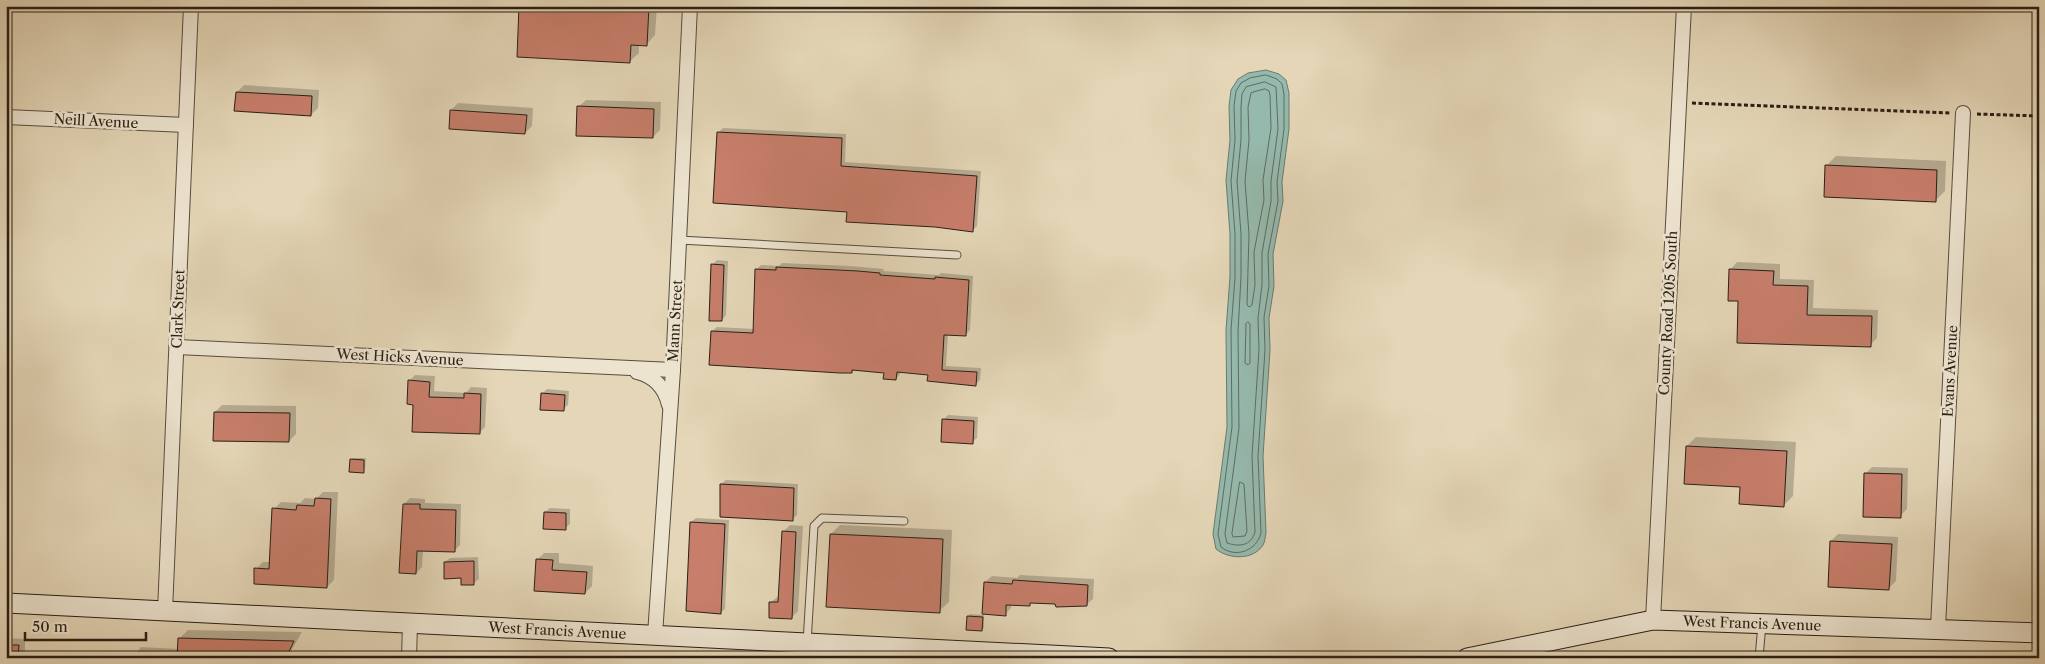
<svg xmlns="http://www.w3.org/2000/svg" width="2045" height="664" viewBox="0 0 2045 664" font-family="'Libre Caslon Text',serif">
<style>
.water{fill:#95b9ad;stroke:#6a7b70}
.shadow{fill:#0003}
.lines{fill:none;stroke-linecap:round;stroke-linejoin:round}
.shore{stroke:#5f6c61;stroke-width:1}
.building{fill:#c77e6b;stroke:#291f15}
.lane-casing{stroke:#584d3e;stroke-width:9}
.street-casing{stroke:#584d3e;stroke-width:16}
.secondary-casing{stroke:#291f15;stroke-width:21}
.path{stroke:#291f15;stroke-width:3;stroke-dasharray:4 2.5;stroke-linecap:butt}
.lane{stroke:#ede4d0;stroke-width:7}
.street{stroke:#ede4d0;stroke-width:14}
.secondary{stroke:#ede4d0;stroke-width:19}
.labels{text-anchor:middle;stroke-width:5;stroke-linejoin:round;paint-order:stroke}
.street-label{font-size:14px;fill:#291f15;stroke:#ede4d0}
</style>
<rect width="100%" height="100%" fill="#e4d6b7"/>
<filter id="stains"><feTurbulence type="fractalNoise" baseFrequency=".004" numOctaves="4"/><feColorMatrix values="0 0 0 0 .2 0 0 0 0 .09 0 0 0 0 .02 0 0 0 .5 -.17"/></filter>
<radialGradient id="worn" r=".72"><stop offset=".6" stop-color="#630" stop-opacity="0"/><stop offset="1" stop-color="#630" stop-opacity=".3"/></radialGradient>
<path class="water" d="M1266,70L1279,74L1286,80L1289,93V129L1282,182L1283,201L1273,254L1274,286L1269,318L1270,350L1263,456L1266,533C1265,537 1265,542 1263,545C1253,561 1228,559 1216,549L1213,534L1227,427L1226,330L1230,277V234L1226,180L1230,140L1229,106L1231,90L1238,79L1248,73Z"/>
<g class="shadow">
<path d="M521,6H657L655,35L646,45L639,44V53L629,62Z"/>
<path d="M244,85L319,90L318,108L311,115L237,92Z"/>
<path d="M586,100L661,102L660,130L653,137L578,107Z"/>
<path d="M458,103L533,108L532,126L525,133L451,110Z"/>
<path d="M723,128L846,134L845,162L981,171L977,226L973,230L718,133Z"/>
<path d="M1836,156L1946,161L1945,191L1935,201L1826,166Z"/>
<path d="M717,260L728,261L726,315L722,320L712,265Z"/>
<path d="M1737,262L1780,264V279L1814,280L1813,308L1878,310L1877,338L1870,345L1739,300L1730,270Z"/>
<path d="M782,263L850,266L884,269L883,271L939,275L941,273L973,276L970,330L965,335L948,334L946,366L981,368L980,380L976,384L929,373L901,371L900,374L896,379L885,371L855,369L852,372L712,331L717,327L754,329L756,270L761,265L779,266Z"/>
<path d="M415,375L435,376L434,391L466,393L471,387L487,388L485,427L479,433L414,404L409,381Z"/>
<path d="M547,389L569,391L568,405L563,409L542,394Z"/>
<path d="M222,405L296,406V434L289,441L215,412Z"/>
<path d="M948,415L978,417L977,438L972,442L943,420Z"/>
<path d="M1696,437L1796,442L1793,496L1784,505L1742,486L1687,446Z"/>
<path d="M353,458H366L365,469L363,471L351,460Z"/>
<path d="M1872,467L1908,468L1907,509L1900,516L1865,474Z"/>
<path d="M726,480L798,484L797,515L793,519L721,484Z"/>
<path d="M323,492H338L334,580L327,587L256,569L263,562H271L274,509L281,502L300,503L305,498L316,499Z"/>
<path d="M410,498L425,499V503L461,504L460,545L454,551L423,550L422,567L416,573L404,504Z"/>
<path d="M550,508L570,509V524L565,528L545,512Z"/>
<path d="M696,518L729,520L725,609L720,613L687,610L691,522Z"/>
<path d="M790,525L803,526L798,611L791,618L771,602L780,595L783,532Z"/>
<path d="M840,525L952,530L949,602L939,611L831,534Z"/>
<path d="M1838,534L1898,537L1896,581L1889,588L1831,541Z"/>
<path d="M2039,551V604H2037Z"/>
<path d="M544,553H559V563L593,566L592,586L585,593L537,560Z"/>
<path d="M478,557L479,579L474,583L462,577L445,562L450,558Z"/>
<path d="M1020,575L1094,579L1093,599L1086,605L1074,604L1071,607L1057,606L1056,603L1032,602L1029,605L1012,604L1011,608L1005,614L984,613V628L982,630L968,616L970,614L983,615L985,582L992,576L1017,578Z"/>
<path d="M188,630L302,632L287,658H132L141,647L179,649V639Z"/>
<path d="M7,638L25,639V658H6Z"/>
<path d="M331,652L367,654L366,658H326Z"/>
<path d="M471,656L495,658H470Z"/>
</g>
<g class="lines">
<g class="shore">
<path d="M1266,75L1277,79L1282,84L1284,94V129L1277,182L1278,201L1268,254L1269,286L1264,317L1265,350L1258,456L1261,533C1257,550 1236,559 1221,547L1218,534L1232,427L1231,330L1235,277V234L1231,181L1235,140L1234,106L1236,91L1241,83L1250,78Z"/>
<path d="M1265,82L1276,87L1278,129L1271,181V201L1262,253V285L1258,318L1259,350L1252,456L1255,532C1251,546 1239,547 1227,543L1225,534L1239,428L1238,331L1241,277V234L1237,181L1241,140V107L1242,94L1246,87Z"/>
<path d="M1265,89L1269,91L1270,95L1271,128L1263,180L1264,200L1254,252L1255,285L1252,305L1249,307L1247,305L1249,234L1245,181L1249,140L1248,107L1251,93Z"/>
<path d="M1248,322L1250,324V363L1248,365L1245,363L1246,324Z"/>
<path d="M1240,482L1244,484L1247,531L1245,536L1233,537L1232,534Z"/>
</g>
</g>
<g class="building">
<path d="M519,6H649L647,46L631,45L630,63L517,57Z"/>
<path d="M236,92L312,96L311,116L234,111Z"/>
<path d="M577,106L654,109L653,138L576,136Z"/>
<path d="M450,110L527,115L525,134L449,129Z"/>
<path d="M717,132L842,138L841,166L977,176L973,232L935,227L846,222L847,212L713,203Z"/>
<path d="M1825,165L1937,170L1936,202L1824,197Z"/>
<path d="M711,264L724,265L722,321H709Z"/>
<path d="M776,267L858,271L880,273V275L935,279V277L969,280L966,336L944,335L942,370L977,372L976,386L927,381L928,375L897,372L896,380L883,379L884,373L852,370V373H840L709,365L711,331L753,333L755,269L776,270Z"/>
<path d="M1729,269L1774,271L1773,285L1808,286L1807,315L1872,316L1871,347L1737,343L1738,301H1728Z"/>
<path d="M408,380L430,382L429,397L464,398V393L481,394L480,434L412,432L413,405L407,404Z"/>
<path d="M541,393L565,395L564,411L540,410Z"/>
<path d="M214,412L290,413L289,442L213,441Z"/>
<path d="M942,419L974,421L973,444L941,442Z"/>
<path d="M1686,446L1787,451L1784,507L1739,504L1740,487L1684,484Z"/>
<path d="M350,459L364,460V473L349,472Z"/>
<path d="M1864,473L1902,474L1901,518L1863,517Z"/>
<path d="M720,484L794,488L793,521L720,517Z"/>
<path d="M315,498L331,499L327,588L254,584V568L269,569L272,508L296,510L297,505L314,506Z"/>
<path d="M403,504H420V509L456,510L455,552L417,551L416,574L399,573Z"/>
<path d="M544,512L566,513V530L543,529Z"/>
<path d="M690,522L725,524L721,614L686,611Z"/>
<path d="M782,531L796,532L792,619L769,618V602H778Z"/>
<path d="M830,534L943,539L940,613L826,607Z"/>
<path d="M1830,541L1892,544L1889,590L1828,587Z"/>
<path d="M536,559L553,560L552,570L587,572L585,594L534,591Z"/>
<path d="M474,561V585H461V578L444,579V562Z"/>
<path d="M1013,580L1088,585L1087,606L1056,607L1055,604L1030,603V606L1006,605V616L982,614L984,582L1012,584Z"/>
<path d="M967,616L983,617L982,631L966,630Z"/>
<path d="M178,638L294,641L286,658H177Z"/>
<path d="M6,645H19L18,658H6Z"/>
</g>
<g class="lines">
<g class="lane-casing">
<g id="lane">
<path d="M679,240L957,255"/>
<path d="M807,643L814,526L822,518L904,521"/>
<path d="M1759,658L1762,624"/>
</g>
</g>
<g class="street-casing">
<g id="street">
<path d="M6,117L186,125"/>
<path d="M177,347L673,370"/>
<path d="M637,372C654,376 665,388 669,405"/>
<path d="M165,611L191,6"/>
<path d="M1653,620L1684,6"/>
<path d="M1938,628L1963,113"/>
<path d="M655,635L673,370L690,6"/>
<path d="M409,658L410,623"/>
</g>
</g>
<g class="secondary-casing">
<g id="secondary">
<path id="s1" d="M6,603L1109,658"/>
<path id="s2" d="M1467,658L1653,620L2039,633"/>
</g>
</g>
<g class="path">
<path d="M1692,103L1951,113"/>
<path d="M1977,114L2039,116"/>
</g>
<use href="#lane" class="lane"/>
<use href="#street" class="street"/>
<use href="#secondary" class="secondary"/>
</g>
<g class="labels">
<g class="street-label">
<text transform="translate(96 121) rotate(3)" y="5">Neill Avenue</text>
<text transform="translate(178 309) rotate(-88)" y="5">Clark Street</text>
<text transform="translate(1668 313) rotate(-87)" y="5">County Road 1205 South</text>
<text transform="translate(675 321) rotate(-87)" y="5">Mann Street</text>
<text transform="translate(400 357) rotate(3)" y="5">West Hicks Avenue</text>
<text transform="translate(1950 371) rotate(-87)" y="5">Evans Avenue</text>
<text dy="5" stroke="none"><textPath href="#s2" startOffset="289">West Francis Avenue</textPath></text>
<text dy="5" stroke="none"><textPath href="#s1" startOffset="552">West Francis Avenue</textPath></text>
</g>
</g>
<rect width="2045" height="664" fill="none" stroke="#e4d6b7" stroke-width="25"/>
<rect x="8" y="8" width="2030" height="649" fill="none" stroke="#291f15" stroke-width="2.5"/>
<rect x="12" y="12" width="2020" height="639" fill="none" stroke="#291f15"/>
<path d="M25 632v8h121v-8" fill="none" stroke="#291f15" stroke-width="2.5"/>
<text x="32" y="632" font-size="15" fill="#291f15" stroke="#ede4d0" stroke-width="4" paint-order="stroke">50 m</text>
<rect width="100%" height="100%" filter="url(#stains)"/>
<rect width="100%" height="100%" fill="url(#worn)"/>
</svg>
